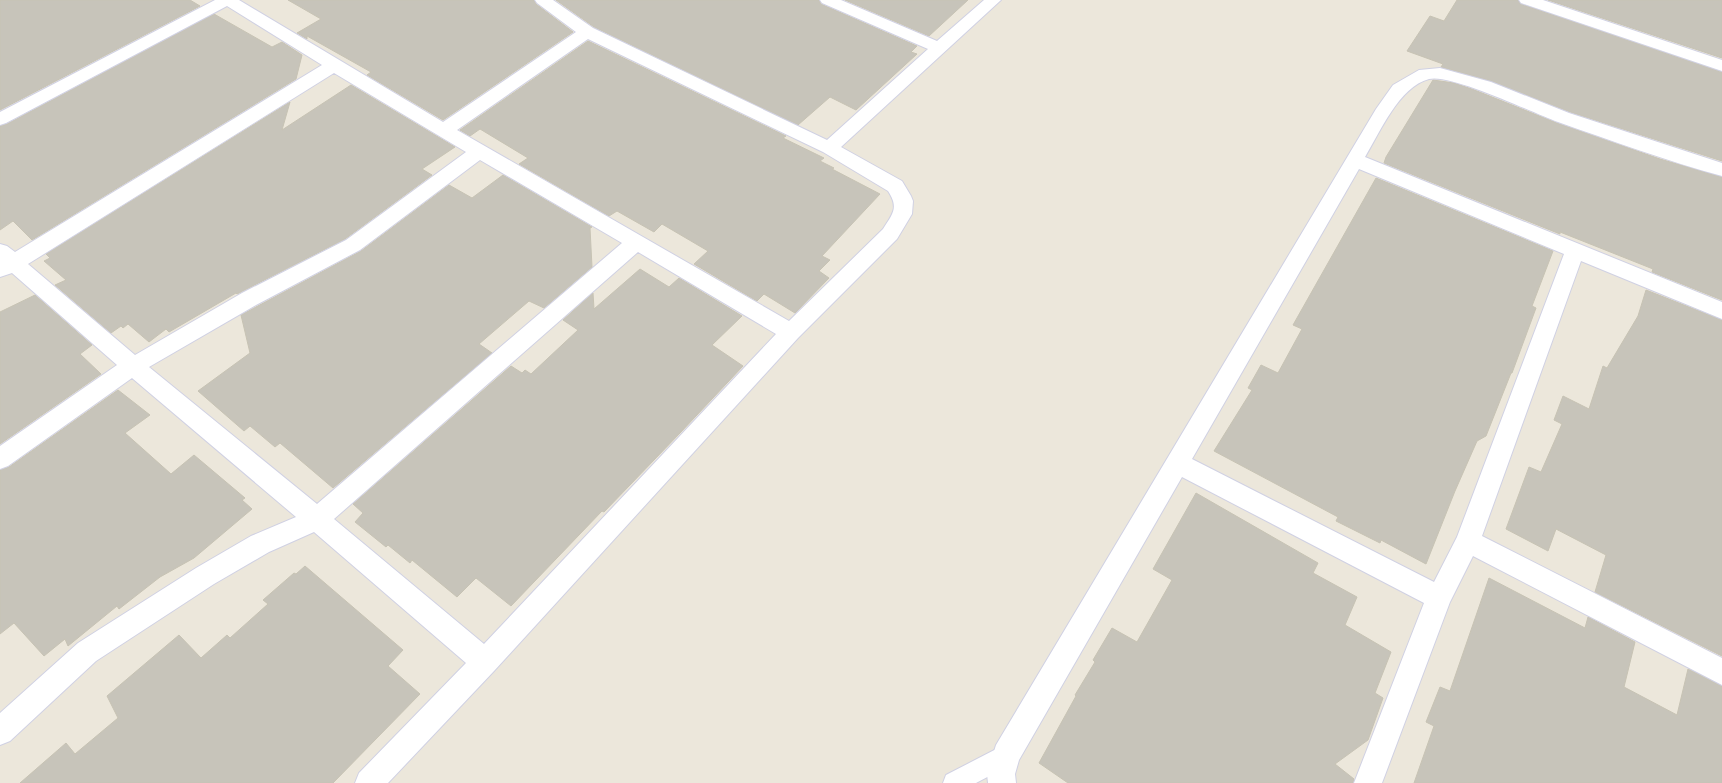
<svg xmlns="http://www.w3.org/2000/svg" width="1722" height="783" viewBox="0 0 1722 783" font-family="'Open Sans',sans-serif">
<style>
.building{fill:#c7c4ba;stroke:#c7c3b4}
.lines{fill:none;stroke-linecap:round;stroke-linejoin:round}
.lane-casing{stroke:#d0d1e3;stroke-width:2}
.street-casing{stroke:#d0d1e3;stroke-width:2}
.lane{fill:#fff;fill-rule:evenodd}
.street{fill:#fff;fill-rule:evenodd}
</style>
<rect width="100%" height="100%" fill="#ece7db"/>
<g class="building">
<path d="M0,0H190L200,6L0,110Z"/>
<path d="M288,0H534L536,4L573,32L443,120L367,75L371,72L307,36V39L297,33L321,19Z"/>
<path d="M556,0H819L821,4L917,46L911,52L917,54L856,110L830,97L798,125L594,27Z"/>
<path d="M845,0H968L929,36Z"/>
<path d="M1457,0H1518L1521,4L1722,72V161L1570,112L1491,81L1441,67L1443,64L1407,51L1430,16L1444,21Z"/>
<path d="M1548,0H1722V58Z"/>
<path d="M214,14L272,47L282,42L302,55L296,79L32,240L13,221L0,230V126L7,124Z"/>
<path d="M588,41L786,136L783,138L824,158L820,161L834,168L832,169L880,194L822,256L830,260L819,271L829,278L795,313L764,294L757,301L694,264L708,251L662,224L654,232L617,211L609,216L519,164L528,158L480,129L470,136L460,130Z"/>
<path d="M1433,80L1454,83L1472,89L1557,123L1660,159L1722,177V300L1652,272L1653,269L1560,232V234L1384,163L1386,157Z"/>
<path d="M351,85L455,147L422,169L432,175L345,239L237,294L236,293L169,332L166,329L149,342L128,324L123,328L121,326L111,333L55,285L66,280L44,261L50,258L46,254L290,102L282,130Z"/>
<path d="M503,175L592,227L590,228L592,267L544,308L529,301L479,344L492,353L333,488L280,443L275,447L250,426L244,431L198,391L250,353L241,315L361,251L449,185L472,198Z"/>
<path d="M1376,178L1553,251L1532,306L1536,308L1512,373H1511L1486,436L1477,441L1455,491L1426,564L1381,540L1380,543L1336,521L1338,517L1214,451L1252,390L1248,388L1261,365L1278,373L1302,329L1293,325Z"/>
<path d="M640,269L669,287L679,278L742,316L712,345L743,366L680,433L604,512L602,511L511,606L476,578L457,597L412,560L410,563L388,545L386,547L355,522L363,513L353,504L511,366L522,373L525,370L531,374L578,330L563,320L593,293L594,309Z"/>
<path d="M1646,290L1722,320V656L1595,592L1606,555L1556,529L1548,551L1506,529L1529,467L1541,472L1562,424L1554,420L1563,396L1589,409L1603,366L1607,368L1638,316Z"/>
<path d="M35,295L92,345L80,354L101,374L0,444V312Z"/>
<path d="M118,390L150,415L125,433L171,474L194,455L245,498L242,500L252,509L194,558L160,577L119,609L117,606L68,646L65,639L44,656L14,623L0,634V470L9,467Z"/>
<path d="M1196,493L1318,563L1313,573L1357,597L1345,625L1391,652L1375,693L1383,698L1368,740L1335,764L1354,779L1353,783H1068L1039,763L1076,696L1075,695L1095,662L1093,660L1112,628L1137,642L1172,580L1153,569Z"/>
<path d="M305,566L403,650L388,666L420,694L333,783H20L66,743L75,754L118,718L107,696L179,635L201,658L227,635L230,638L268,604L263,600L294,573L296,574Z"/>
<path d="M1489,578L1585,628L1588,617L1635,642L1624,687L1677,715L1688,669L1722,686V783H1414L1434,726L1426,722L1440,687L1450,691Z"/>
</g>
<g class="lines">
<g class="lane-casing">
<path id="lane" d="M1006,744L1014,747L1017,755L1014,763L976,783H943L946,775Z"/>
</g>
<g class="street-casing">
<g id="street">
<path d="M215,0H239L443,122L576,32L537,3L535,0H553L593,28L827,140L928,49L822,3L820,0H841L937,41L984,0H1001L841,147L902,181L911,196L913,201L912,214L897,239L798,338L494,671L388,783H355L359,773L466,663L314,532L269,552L214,584L96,661L10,741L0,745V713L78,643L196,568L251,536L296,517L132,378L8,466L0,469V446L117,365L12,273L0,277V244L7,246L15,252L322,65L227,6L6,123L0,125V112ZM588,39L823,152L888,191C899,208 893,213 883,229L789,321L457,130ZM334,73L466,152L346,240L242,293L135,355L28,264ZM480,160L622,243L317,504L149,367L256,305L360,250ZM638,252L776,334L484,644L334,519Z"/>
<path d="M1519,0H1543L1722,60V71L1521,3Z"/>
<path d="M1440,68L1491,82L1569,113L1722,163V176C1667,161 1612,141 1558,122C1533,113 1450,73 1429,79C1399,87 1380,132 1365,157L1722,302V319L1581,261L1482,536L1722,658V685L1473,556L1450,602L1382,783H1354L1424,603L1182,477L1019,760L1015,774L1016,783H988L987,774L996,745L1376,109L1393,85L1419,70ZM1359,169L1564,254L1457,537L1434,582L1192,459Z"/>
</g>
</g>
<use href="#lane" class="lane"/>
<use href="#street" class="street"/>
</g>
</svg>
